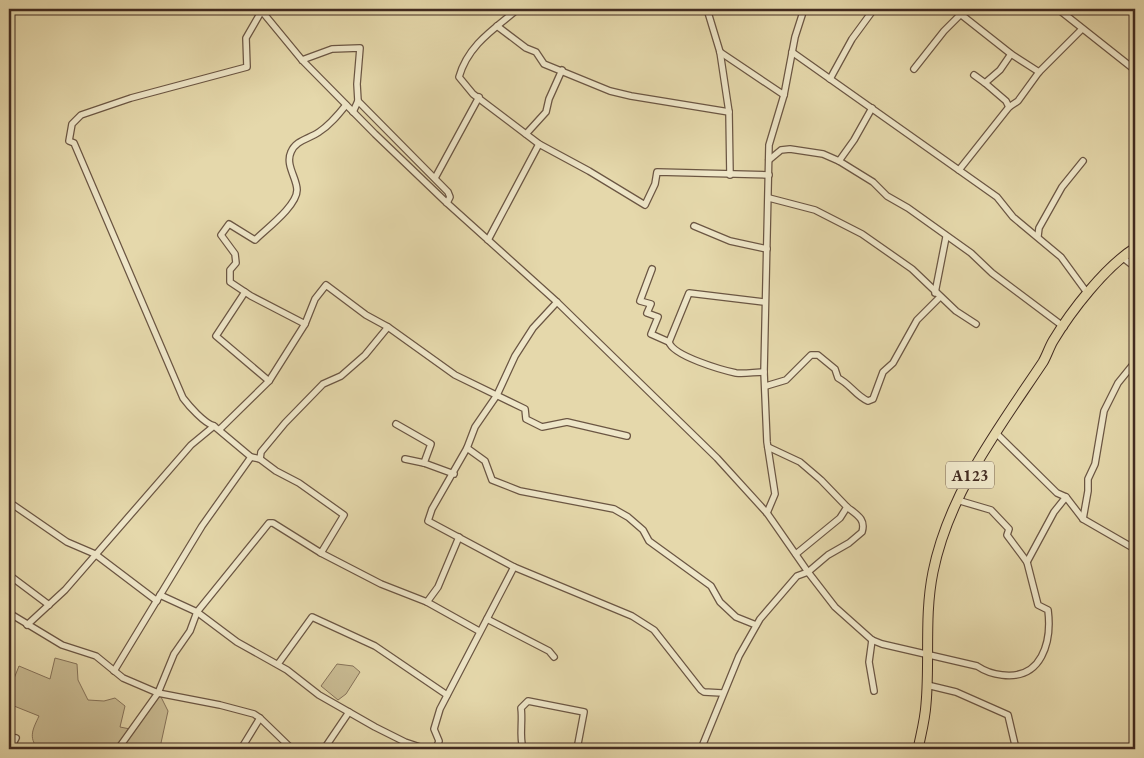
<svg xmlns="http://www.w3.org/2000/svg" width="1144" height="758" viewBox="0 0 1144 758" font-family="'EB Garamond',serif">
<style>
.green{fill:#c9bb93;stroke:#86735a}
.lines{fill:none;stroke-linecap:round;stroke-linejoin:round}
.minor-casing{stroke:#6b5643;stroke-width:8}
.trunk-casing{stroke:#422b20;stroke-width:11}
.minor{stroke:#eee6c8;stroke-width:5.5}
.trunk{stroke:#e5d8ab;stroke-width:9}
.labels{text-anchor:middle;stroke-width:4;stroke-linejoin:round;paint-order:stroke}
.shield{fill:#eee6c8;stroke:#766352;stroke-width:1}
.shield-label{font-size:16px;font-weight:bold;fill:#422b20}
</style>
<rect width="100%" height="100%" fill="#e5d8ab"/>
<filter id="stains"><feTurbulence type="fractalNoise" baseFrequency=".004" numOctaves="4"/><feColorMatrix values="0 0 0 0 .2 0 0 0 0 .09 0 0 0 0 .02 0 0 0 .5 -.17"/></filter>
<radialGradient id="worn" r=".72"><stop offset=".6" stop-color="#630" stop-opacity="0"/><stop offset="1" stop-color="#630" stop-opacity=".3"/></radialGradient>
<g class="green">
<path d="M55,658L77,664L78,680L88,700L104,701L115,698L125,706L120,727L130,729L160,695L168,711L161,743L163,749H38C28,737 33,729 39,716L9,704V691L19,666L50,679Z"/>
<path d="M337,664L353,666L360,672L346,694L338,700L321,686Z"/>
</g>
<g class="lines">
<g class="minor-casing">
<g id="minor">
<path d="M260,9L302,60L375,134L447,203L557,302L717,458L767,513L808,572L835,607L872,640L882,644L977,666C986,672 992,674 1002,675C1042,680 1052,642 1048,610L1038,605L1027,562L1007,535L1009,529L991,510L957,500"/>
<path d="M518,9C494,29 468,45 459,77L473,94L539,144L589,171L645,205L655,184L657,172L769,175"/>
<path d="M707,9L720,52L729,112L730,175"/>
<path d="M954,9L1011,54L1039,72"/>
<path d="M1058,9L1135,70"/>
<path d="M497,26L526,48L536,52L544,64L610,91L631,96L729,112"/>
<path d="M720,52L784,95"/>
<path d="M792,52L997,197L1013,217L1061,257L1088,294"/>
<path d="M302,60L332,49L360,48L357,84L358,101L353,112"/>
<path d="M914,69L944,31L961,14"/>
<path d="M974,75L985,83"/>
<path d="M830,79L852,39L874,9"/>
<path d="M358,101L448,192L450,197L447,203"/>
<path d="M346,105C338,115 330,125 319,132C309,139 296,140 291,152C285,165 297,178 297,190C297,206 266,229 255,240L229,224L221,235L235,254L236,263L230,270V282L251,296L305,324L315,299L326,285L366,315L388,327L455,375L525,409L526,419L542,427L567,422L627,436"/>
<path d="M1009,107L1006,101L985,83L1000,70L1011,54"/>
<path d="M526,134L546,112L549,99L562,70"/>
<path d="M769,160L781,150L790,149L823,154L839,161L873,182L887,196L908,208L971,253L992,273L1064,327"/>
<path d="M839,161L854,140L872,108"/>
<path d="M959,170L1009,107L1018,101L1039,72L1082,29"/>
<path d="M435,178L479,97"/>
<path d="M769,198L815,210L862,234L912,269L956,311L976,324"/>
<path d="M694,226L730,241L767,249"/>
<path d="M1038,236L1039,228L1062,187L1083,161"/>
<path d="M488,240L539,144"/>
<path d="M1122,257L1135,267"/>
<path d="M652,269L640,301L651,304L647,313L658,317L651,334L669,342"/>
<path d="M245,292L216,336L269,381"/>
<path d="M935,293L946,237"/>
<path d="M557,302L533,328L515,356L497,395L475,427L467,448L432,509L428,521L514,567L632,616L654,630L701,690L704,692L722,693"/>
<path d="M764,302L689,293L669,342C673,356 722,370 736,373C745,374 755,372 764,372"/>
<path d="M766,386L786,380L811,355H818L835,369L838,378C850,384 856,396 868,401L873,399L883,372L893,363L917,320L940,297"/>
<path d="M396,424L431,444L424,463"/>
<path d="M214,426C204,423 189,406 183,398L74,143L69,141L72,124L81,115L131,98L247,67L246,38L261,12"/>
<path d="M220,429L269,381L305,324"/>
<path d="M996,433L1057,493L1066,497L1083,519L1135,549"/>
<path d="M768,447L800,462L821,480L847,507L840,518L796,554"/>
<path d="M467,448L485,461L492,480L520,491L614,509L628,517L643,530L649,541L711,586L720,602L736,617L756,625"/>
<path d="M260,459L261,452L285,423L323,384L341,376L365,355L388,327"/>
<path d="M405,459L424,463L454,474"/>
<path d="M9,502L67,542L95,554L157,601"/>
<path d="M767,513L775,494L767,442L764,372L769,145L784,95L795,37L804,9"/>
<path d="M1083,519L1088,491V479L1095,464L1104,411L1118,383L1135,362"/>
<path d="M459,537L438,587L427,602L479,631"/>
<path d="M321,553L381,584L427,602"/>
<path d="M1027,562L1054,512L1066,497"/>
<path d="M9,575L49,605"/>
<path d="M160,595L197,612L237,642L287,670L319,695L375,727L405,742L420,747L439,749"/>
<path d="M9,613L62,645L96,656L123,678L158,693L220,705L254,714L260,718"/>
<path d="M487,619L549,651L554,657"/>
<path d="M27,625L65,590L191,445L214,426L251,457L260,459L276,471L299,483L344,515L321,553L273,523H269L197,612L190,631L174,654L158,693L118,749"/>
<path d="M872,640L869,662L874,691"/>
<path d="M278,664L312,617L375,646L447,695"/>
<path d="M114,671L202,526L251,457"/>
<path d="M927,685L956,692L1008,715L1016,749"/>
<path d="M10,749L16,738"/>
<path d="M241,749L260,718L292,749"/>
<path d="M324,749L349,712"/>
<path d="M436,749L439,741L434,729L440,709L514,567"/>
<path d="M480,749H512"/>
<path d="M523,749C519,735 523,722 521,708L528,701L584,712L577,749"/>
<path d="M701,749L739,656L760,619L797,576L808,572L828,555L849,543L862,532C866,519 857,515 847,507"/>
</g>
</g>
<g class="trunk-casing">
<path id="trunk" d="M918,749C921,734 925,720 926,704C930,660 924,616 933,572C949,493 999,428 1043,362C1047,355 1049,348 1053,341C1071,311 1105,267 1135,248"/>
</g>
<use href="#minor" class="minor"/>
<use href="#trunk" class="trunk"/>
</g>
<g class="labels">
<rect class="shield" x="946" y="461.5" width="48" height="27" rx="4"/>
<g class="shield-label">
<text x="970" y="481">A123</text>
</g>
</g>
<rect width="1144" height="758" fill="none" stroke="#e5d8ab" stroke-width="30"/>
<rect x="10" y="10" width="1124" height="738" fill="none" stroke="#422b20" stroke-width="2.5"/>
<rect x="15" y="15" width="1114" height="728" fill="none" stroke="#422b20"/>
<rect width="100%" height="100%" filter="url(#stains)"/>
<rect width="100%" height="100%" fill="url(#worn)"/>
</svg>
